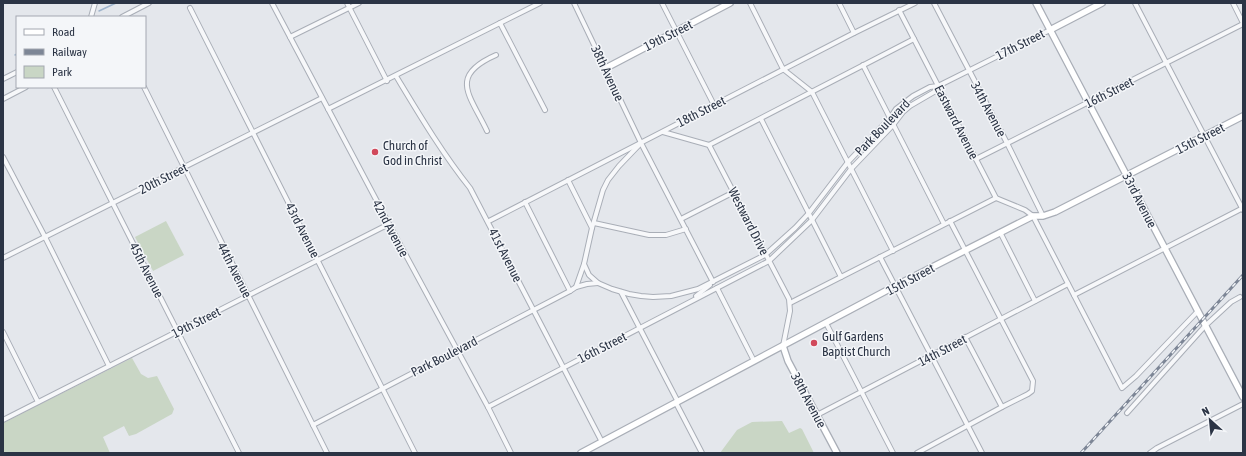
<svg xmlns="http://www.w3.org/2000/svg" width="1246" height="456" viewBox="0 0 1246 456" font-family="'Asap Condensed',sans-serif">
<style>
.green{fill:#c9d6c5}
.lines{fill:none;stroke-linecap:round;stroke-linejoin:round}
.stream{stroke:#9fb4cc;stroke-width:1.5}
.street-casing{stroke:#a9aeb7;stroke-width:6}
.secondary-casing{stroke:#a9aeb7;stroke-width:8}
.street{stroke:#f7f8fa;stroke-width:4}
.secondary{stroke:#fff;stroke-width:5.5}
.rail-casing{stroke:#7d8696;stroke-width:3}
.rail{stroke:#f4f6f9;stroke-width:1.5;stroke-dasharray:4.5;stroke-linecap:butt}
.poi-dot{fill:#d1495b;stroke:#f4f6f9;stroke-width:1.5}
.labels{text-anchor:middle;stroke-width:3;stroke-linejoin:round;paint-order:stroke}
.street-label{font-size:13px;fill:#2b3445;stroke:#f4f6f9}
.poi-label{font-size:13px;fill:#2b3445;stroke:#f4f6f9;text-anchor:start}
</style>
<rect width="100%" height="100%" fill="#e4e7ec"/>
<g class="green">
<path d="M166,221L184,255L153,271L135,237Z"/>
<path d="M132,358L141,374L148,378L157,376L174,409L172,414L136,434L129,436L124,426L103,437L110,453H3V423Z"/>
<path d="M782,421L789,433L800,428L802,429L814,453H720L737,430L752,422Z"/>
</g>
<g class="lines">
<g class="stream">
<path d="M99,11L116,3"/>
<path d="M15,55L17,54"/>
</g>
<g class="street-casing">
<g id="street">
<path d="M272,3L389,224L488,407L511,453"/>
<path d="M347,3L387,81"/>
<path d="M574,3L641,143L713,282"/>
<path d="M662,3L714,105"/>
<path d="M750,3L783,69L812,92L893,251"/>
<path d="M839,3L854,33"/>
<path d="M934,3L1007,143L1043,216"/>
<path d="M1135,3L1243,210"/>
<path d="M1233,3L1243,23"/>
<path d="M190,8L415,453"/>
<path d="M899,10L996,198L1025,210L1033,216L1122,388L1136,376L1198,311"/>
<path d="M91,17L95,3"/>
<path d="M122,17L149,3"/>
<path d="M500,23L545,110"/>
<path d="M290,37L359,3"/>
<path d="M863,65L944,224"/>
<path d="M396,76C419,114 442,153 470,188L602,442"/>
<path d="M3,79L17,72"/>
<path d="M54,87L239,453"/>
<path d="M144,87L327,453"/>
<path d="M3,99L26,87"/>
<path d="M328,109L540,3"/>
<path d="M761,119L841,277"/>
<path d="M487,131C470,95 448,76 496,55"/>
<path d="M663,132L709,145L789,299L790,311L783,346"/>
<path d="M641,143L619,166L608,180L603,190L592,228L584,264L589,275L598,283L612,289L629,294L641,296L653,297L671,296L698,289L765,255L795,228L809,213L848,162L890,118L896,109L913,96L930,87L938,86L1050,30"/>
<path d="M709,145L914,39"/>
<path d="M3,157L45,237L109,366"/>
<path d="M976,159L1243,24"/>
<path d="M568,180L592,228"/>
<path d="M525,202L570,291"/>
<path d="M681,219L734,192"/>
<path d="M489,221L854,33L915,3"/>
<path d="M594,223L649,235H666L686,229"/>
<path d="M1000,232L1035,301"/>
<path d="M880,257L982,453"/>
<path d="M3,258L322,98"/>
<path d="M576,287L587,284L598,283"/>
<path d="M717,288L754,361"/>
<path d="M621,292L678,402"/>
<path d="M1074,295L1243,208"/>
<path d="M696,296L710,285"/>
<path d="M790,303L996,198"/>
<path d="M826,323L893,453"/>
<path d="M3,332L38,402"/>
<path d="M965,337L1002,407"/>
<path d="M676,403L702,453"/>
<path d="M488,407L769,261L812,220L851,169L893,125L903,112L910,106L934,92L938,86"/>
<path d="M1127,413L1205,326L1231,302L1240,297"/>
<path d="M817,415L1068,284"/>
<path d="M3,420L389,224"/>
<path d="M313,425L570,291L576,287L584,264"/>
<path d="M917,453L1002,407L1028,394L1032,391L1033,381L950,221"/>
<path d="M1150,453L1157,448L1243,404"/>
</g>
</g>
<g class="secondary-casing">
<g id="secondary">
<path d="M1036,3L1243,397"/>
<path d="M1050,30L1102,3"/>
<path d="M606,68L730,3"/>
<path d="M783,346L788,361L837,453"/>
<path d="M581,453L895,286L1033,216H1043L1055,212L1243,116"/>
</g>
</g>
<use href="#street" class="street"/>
<use href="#secondary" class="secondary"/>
<g class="rail-casing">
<path id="rail" d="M1081,453L1243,275"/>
</g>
<use href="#rail" class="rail"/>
</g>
<g class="poi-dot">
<circle cx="375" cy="152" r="4"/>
<circle cx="814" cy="343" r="4"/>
</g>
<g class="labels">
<g class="street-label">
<text transform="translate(668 35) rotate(-27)" y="5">19th Street</text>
<text transform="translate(1020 44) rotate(-27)" y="5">17th Street</text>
<text transform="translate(608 73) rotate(65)" y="5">38th Avenue</text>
<text transform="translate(1109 92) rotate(-27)" y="5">16th Street</text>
<text transform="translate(989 109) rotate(62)" y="5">34th Avenue</text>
<text transform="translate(701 111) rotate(-27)" y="5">18th Street</text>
<text transform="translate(957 122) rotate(63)" y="5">Eastward Avenue</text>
<text transform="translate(882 127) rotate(-46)" y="5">Park Boulevard</text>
<text transform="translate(1200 138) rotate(-27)" y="5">15th Street</text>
<text transform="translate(163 178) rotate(-27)" y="5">20th Street</text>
<text transform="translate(1140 200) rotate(63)" y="5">33rd Avenue</text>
<text transform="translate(749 221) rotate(63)" y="5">Westward Drive</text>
<text transform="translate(391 228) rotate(62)" y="5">42nd Avenue</text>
<text transform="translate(303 230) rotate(63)" y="5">43rd Avenue</text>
<text transform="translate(506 255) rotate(63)" y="5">41st Avenue</text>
<text transform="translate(147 270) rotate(63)" y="5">45th Avenue</text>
<text transform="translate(235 270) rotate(63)" y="5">44th Avenue</text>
<text transform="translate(910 279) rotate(-28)" y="5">15th Street</text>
<text transform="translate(196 322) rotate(-27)" y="5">19th Street</text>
<text transform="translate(602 347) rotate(-27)" y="5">16th Street</text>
<text transform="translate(942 350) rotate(-28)" y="5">14th Street</text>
<text transform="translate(444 356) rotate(-27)" y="5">Park Boulevard</text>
<text transform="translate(809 400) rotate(62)" y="5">38th Avenue</text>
</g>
<g class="poi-label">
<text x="383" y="150">Church of<tspan x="383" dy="15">God in Christ</tspan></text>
<text x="822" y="341">Gulf Gardens<tspan x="822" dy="15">Baptist Church</tspan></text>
</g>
</g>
<rect width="1246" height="456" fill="none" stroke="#2b3445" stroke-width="8"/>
<rect x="16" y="16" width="130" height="72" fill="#f4f6f9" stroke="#a4a8b1"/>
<rect x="24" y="29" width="20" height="6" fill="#ffffff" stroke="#a4a8b1"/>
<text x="52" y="36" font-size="12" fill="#2b3445">Road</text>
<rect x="24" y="49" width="20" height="6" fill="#7d8696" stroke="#a4a8b1"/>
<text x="52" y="56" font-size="12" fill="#2b3445">Railway</text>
<rect x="24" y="66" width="20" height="12" fill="#c9d6c5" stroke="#a4a8b1"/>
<text x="52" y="76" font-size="12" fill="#2b3445">Park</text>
<g transform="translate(1210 420) rotate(333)" stroke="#f4f6f9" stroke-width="3" paint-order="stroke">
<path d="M0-3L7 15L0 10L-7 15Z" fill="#2b3445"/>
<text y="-6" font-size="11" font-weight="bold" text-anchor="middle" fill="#2b3445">N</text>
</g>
</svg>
